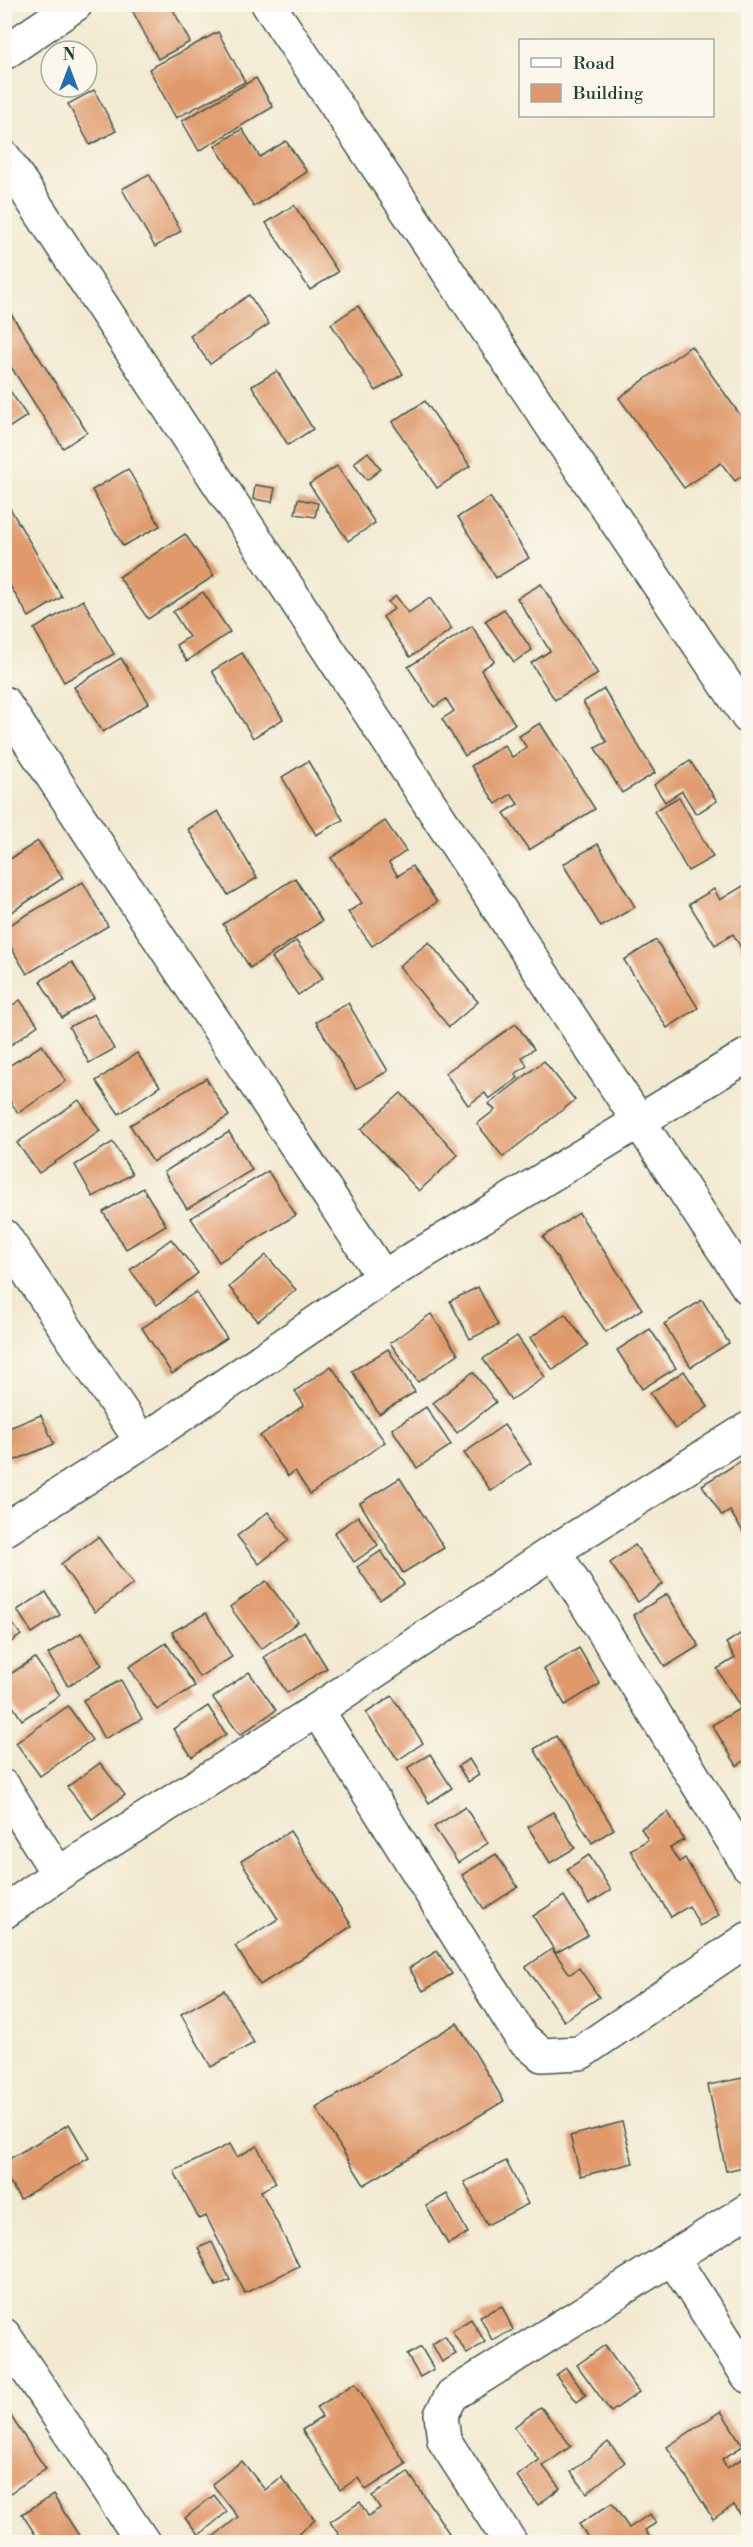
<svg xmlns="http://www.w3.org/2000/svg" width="753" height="2547" viewBox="0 0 753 2547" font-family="'Libre Bodoni',serif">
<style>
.building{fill:#df996a}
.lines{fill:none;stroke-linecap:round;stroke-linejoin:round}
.minor-casing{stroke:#3f574b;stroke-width:36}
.minor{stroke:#fff;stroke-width:33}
</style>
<rect width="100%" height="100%" fill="#fbf7ec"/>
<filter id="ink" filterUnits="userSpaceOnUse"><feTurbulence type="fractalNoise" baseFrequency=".0167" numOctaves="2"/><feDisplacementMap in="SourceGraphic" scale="12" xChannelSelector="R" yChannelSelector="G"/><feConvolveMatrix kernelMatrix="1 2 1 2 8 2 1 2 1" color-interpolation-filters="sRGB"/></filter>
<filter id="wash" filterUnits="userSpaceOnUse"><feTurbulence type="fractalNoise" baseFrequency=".008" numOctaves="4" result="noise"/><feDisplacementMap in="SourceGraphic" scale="24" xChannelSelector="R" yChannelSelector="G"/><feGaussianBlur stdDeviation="1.35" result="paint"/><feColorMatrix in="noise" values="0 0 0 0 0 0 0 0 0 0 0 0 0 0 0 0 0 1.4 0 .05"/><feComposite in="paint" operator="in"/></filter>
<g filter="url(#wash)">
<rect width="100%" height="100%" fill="#f2e9d0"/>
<g id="blocks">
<g class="building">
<path d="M133,4H170L190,42L158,59L130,6Z"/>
<path d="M218,32L245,82L176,118L149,69Z"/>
<path d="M256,78L273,107L199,151L182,121Z"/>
<path d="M94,90L116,131L90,145L68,104Z"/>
<path d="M242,129L260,157L286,141L307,172L254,207L215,146Z"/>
<path d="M149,174L181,231L155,247L122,189Z"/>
<path d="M294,205L338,272L310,290L266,223Z"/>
<path d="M249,295L269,324L210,364L190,336Z"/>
<path d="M4,303L87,432L63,448L4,356Z"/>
<path d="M358,306L403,374L376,391L331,324Z"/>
<path d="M691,346L748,426V471L735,481L721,463L684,488L619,398Z"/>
<path d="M277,371L313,429L288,445L252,386Z"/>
<path d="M4,382L27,416L7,429L4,425Z"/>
<path d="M425,401L470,466L437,488L392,422Z"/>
<path d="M368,452L381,469L367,480L354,463Z"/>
<path d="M337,466L375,523L348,541L309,484Z"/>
<path d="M128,469L160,526L123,546L92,490Z"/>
<path d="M255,485L275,488L272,502L253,499Z"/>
<path d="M490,497L529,558L496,578L458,517Z"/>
<path d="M4,498L62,597L29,617L4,576Z"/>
<path d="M298,499L318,503L315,517L295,514Z"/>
<path d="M185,534L214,576L148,619L119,577Z"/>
<path d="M541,584L598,674L555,700L531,663L550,651L517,598Z"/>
<path d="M203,592L230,632L187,661L176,645L189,637L173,612Z"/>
<path d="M396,596L408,613L430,598L452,629L410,657L383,617L394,609L388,602Z"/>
<path d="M83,600L114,654L64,682L34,629Z"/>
<path d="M504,609L532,650L514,662L485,621Z"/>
<path d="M472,626L494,661L481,670L515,724L465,756L442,719L454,711L446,699L434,707L408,667Z"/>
<path d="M242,653L283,719L253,738L212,671Z"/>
<path d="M121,658L149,703L103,732L74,687Z"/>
<path d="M604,689L655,773L622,793L595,748L607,742L583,702Z"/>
<path d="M540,723L595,809L529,850L504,813L518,804L511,794L496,804L471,766L504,745L512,757L527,748L519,736Z"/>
<path d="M308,761L343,820L316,835L282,777Z"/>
<path d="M690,761L717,801L696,814L682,791L665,802L654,785Z"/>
<path d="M679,797L713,857L688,871L654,811Z"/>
<path d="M218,811L257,878L228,895L188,829Z"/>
<path d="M385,821L406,851L389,863L398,876L412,866L437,902L372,946L348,912L362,903L331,858Z"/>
<path d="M38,841L63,878L4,917V863Z"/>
<path d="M598,844L635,907L601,927L563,864Z"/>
<path d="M295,878L322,921L250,968L223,924Z"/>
<path d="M83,882L108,926L27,974L4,936V928Z"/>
<path d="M748,883V960L733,934L715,945L689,904L714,889L720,900Z"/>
<path d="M656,940L698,1008L667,1028L624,960Z"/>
<path d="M296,941L323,978L298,995L272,958Z"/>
<path d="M429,942L478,1002L449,1027L399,966Z"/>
<path d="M72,962L94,998L62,1018L40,981Z"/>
<path d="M20,1000L38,1025L4,1050V1011Z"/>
<path d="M348,1003L388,1071L356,1089L316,1022Z"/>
<path d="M94,1014L114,1049L89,1063L69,1027Z"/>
<path d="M516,1024L534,1049L522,1057L527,1066L515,1074L518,1078L489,1099L485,1093L468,1105L445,1073Z"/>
<path d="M42,1045L66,1081L18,1113L4,1092V1069Z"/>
<path d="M137,1053L160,1086L119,1114L96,1081Z"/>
<path d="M544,1061L575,1100L503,1157L477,1124L495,1110L489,1104Z"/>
<path d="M206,1078L229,1116L153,1162L130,1125Z"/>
<path d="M401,1093L458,1155L419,1191L361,1129Z"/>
<path d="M79,1100L100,1131L39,1173L17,1143Z"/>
<path d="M229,1132L252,1170L187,1209L164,1172Z"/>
<path d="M113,1142L132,1174L93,1197L75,1165Z"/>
<path d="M268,1171L296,1215L219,1262L191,1218Z"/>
<path d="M143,1188L166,1225L126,1249L103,1212Z"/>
<path d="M579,1213L642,1309L606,1332L543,1237Z"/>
<path d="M171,1239L198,1273L157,1305L130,1270Z"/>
<path d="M266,1255L296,1290L258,1321L229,1287Z"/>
<path d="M478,1287L498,1325L470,1339L450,1301Z"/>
<path d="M196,1292L227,1338L172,1374L142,1328Z"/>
<path d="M702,1300L729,1343L691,1367L664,1324Z"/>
<path d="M431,1314L458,1354L418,1382L390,1343Z"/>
<path d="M565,1314L588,1345L553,1370L530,1338Z"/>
<path d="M650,1329L676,1368L642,1389L617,1350Z"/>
<path d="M517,1336L545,1377L511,1400L483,1359Z"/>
<path d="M388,1349L415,1392L379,1414L352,1371Z"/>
<path d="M331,1366L385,1442L310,1494L295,1471L288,1476L260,1436L304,1405L295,1391Z"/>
<path d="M684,1371L708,1407L675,1429L650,1393Z"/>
<path d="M473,1372L496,1402L457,1433L433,1403Z"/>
<path d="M426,1407L451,1445L417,1468L392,1429Z"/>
<path d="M41,1415L54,1444L11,1462L4,1446V1430Z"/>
<path d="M504,1425L531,1463L491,1491L464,1453Z"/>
<path d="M744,1459L748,1467L747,1538L730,1511L722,1516L702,1485Z"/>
<path d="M400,1478L444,1548L403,1573L360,1503Z"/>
<path d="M268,1512L289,1540L259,1564L237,1536Z"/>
<path d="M358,1516L378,1545L354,1562L334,1533Z"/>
<path d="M98,1537L133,1584L95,1612L61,1564Z"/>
<path d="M635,1545L663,1584L638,1602L610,1563Z"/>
<path d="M381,1551L404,1584L380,1600L357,1567Z"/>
<path d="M266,1581L298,1622L261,1649L230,1607Z"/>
<path d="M46,1592L60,1615L32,1633L17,1610Z"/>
<path d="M667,1594L699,1646L665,1667L633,1615Z"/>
<path d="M4,1612L21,1635L4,1647Z"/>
<path d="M206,1613L232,1657L199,1677L172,1632Z"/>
<path d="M748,1629V1758L737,1766L712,1725L741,1708L717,1669L735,1658L726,1643Z"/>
<path d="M304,1631L327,1668L287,1693L264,1657Z"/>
<path d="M81,1633L102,1665L68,1686L48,1654Z"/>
<path d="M166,1643L195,1686L157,1710L129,1667Z"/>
<path d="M579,1648L600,1684L565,1705L544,1669Z"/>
<path d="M35,1658L60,1695L22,1720L4,1693V1678Z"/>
<path d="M249,1672L276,1710L240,1735L213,1698Z"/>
<path d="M121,1680L142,1719L104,1739L83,1700Z"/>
<path d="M392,1696L423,1743L398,1760L366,1713Z"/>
<path d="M68,1706L92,1740L40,1776L16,1743Z"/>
<path d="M208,1706L226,1734L192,1757L173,1729Z"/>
<path d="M556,1736L614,1829L592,1843L534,1749Z"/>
<path d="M430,1754L452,1788L429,1803L407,1768Z"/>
<path d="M469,1759L479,1775L468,1782L458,1766Z"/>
<path d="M100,1763L125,1795L92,1819L67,1787Z"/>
<path d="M465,1807L488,1843L458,1863L434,1827Z"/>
<path d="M553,1812L575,1848L550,1863L528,1827Z"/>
<path d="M668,1812L684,1840L670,1848L679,1862L685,1858L719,1915L700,1926L689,1906L671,1917L630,1850L648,1840L641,1828Z"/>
<path d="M290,1831L352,1926L260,1985L235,1946L278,1919L241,1861Z"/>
<path d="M496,1854L518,1887L484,1909L462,1875Z"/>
<path d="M589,1855L611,1890L589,1904L567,1869Z"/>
<path d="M564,1896L588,1935L556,1953L533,1916Z"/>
<path d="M552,1949L570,1974L579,1968L599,1997L564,2021L526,1967Z"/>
<path d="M437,1951L452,1974L423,1991L409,1968Z"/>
<path d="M224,1990L254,2043L211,2067L181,2014Z"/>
<path d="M457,2023L504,2101L364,2185L316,2108Z"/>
<path d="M748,2077V2166L726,2171L708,2085Z"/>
<path d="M622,2122L633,2163L581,2176L570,2136Z"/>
<path d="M69,2124L89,2158L20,2199L4,2173V2162Z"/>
<path d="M230,2144L237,2157L257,2146L276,2183L261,2191L299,2266L245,2293L206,2216L199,2219L174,2171Z"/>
<path d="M506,2161L528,2204L487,2225L464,2182Z"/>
<path d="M447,2194L468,2233L448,2244L426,2206Z"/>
<path d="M212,2242L230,2280L216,2286L198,2248Z"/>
<path d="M502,2306L513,2330L492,2340L480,2316Z"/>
<path d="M471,2319L485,2342L467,2354L452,2331Z"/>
<path d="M445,2336L456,2354L442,2362L432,2344Z"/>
<path d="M605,2345L639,2392L611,2412L577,2365Z"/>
<path d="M421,2347L434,2369L420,2377L407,2355Z"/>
<path d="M566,2368L586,2395L577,2402L556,2375Z"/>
<path d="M355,2383L406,2464L366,2490L358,2478L340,2490L302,2430L322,2417L316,2408Z"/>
<path d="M4,2406L46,2469L10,2493L4,2485Z"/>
<path d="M541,2407L571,2446L543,2466L560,2488L538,2505L517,2476L539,2460L514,2427Z"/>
<path d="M721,2411L743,2446L722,2459L727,2468L748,2455V2513L742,2517L734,2505L713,2519L667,2447Z"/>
<path d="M608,2442L625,2462L587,2493L571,2472Z"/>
<path d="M242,2461L265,2490L281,2477L315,2520L287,2542H276L270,2534L262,2540L264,2542H211L209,2540L238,2517L212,2484Z"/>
<path d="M408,2472L455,2542H344L330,2522L360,2502L368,2516L380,2508L372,2496Z"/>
<path d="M53,2495L83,2542H40L22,2514Z"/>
<path d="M214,2495L227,2512L199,2535L185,2518Z"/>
<path d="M612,2503L629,2528L650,2514L656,2523L645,2530L653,2542H591L579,2524Z"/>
</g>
</g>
</g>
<g filter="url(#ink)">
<use href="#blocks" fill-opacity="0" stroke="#3f574b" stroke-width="1.5"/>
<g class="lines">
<g class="minor-casing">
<g id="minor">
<path d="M268,4L748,717"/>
<path d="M4,53L76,4"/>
<path d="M4,157L748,1287"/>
<path d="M4,703L383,1277"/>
<path d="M4,1236L142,1442"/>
<path d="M4,1530L142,1442L383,1277L748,1055"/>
<path d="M554,1551L748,1865"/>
<path d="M317,1710L521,2037L542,2055L580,2053L748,1939"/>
<path d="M4,1787L58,1874"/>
<path d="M4,1912L58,1874L317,1710L554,1551L748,1429"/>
<path d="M672,2257L748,2376"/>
<path d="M4,2335L143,2542"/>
<path d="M510,2542L444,2440L441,2415L452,2395L748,2210"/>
</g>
</g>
<use href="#minor" class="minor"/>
</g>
</g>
<rect width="753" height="2547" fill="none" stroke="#fbf7ec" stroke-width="24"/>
<rect x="519" y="39" width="195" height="78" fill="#fbf7ec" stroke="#a3ada2" stroke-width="1.5"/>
<rect x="531" y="58" width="30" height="9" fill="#ffffff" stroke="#a3ada2" stroke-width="1.5"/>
<text x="573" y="69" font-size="18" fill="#1f3d34">Road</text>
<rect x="531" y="84" width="30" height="18" fill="#df996a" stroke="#a3ada2" stroke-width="1.5"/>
<text x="573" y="99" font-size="18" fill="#1f3d34">Building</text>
<g transform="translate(69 69)"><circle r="28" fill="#fbf7ec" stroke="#a3ada2" stroke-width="1.5"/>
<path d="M0-4.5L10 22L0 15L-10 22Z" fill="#1f6fb2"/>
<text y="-9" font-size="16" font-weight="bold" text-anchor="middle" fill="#1f3d34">N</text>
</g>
</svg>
